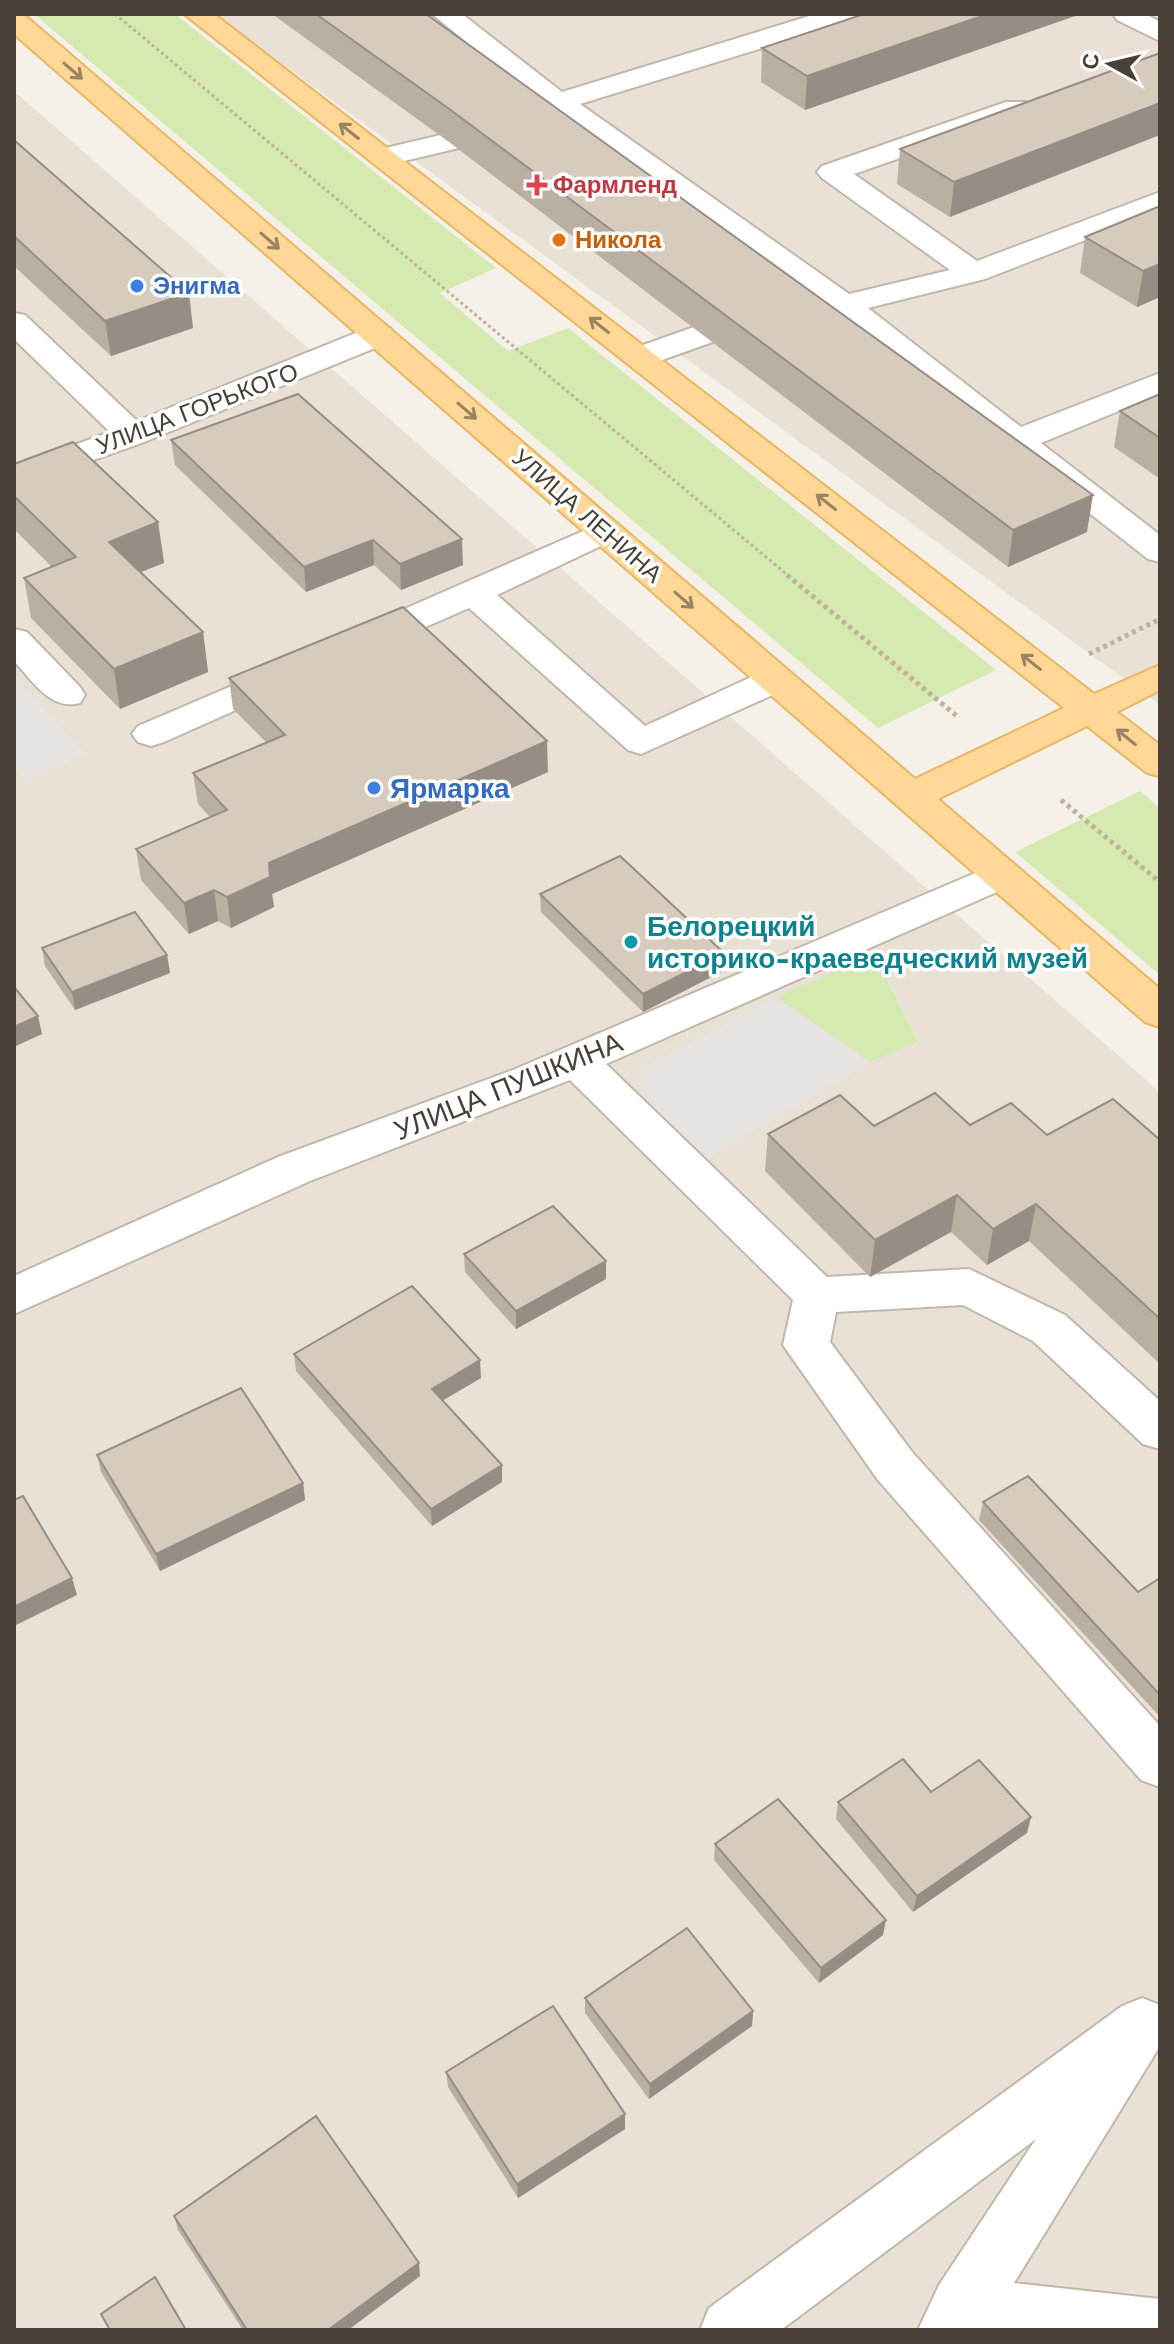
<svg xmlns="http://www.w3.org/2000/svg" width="1174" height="2344" viewBox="0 0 1174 2344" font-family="'Work Sans',sans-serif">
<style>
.residential{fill:#e9e1d6}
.green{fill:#d5eab0}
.parking{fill:#e6e3e0}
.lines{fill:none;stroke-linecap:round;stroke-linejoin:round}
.minor-casing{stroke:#c1b7ab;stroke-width:4}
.major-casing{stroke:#e8b563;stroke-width:4}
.path-far1{stroke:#c3b19b;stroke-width:3;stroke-dasharray:3 3;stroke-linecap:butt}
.path{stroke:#c3b19b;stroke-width:5;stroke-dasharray:4 4;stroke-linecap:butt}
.minor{fill:#fff;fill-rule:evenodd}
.major{fill:#ffd897;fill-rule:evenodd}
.wall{fill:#b9afa3}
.shaded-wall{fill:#968e84}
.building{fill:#d7cbbd;stroke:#968e84;stroke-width:2}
.oneway{stroke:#9b8462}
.health-dot{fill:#e0444e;stroke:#fff;stroke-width:3}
.food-dot{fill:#e8710a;stroke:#fff;stroke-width:3}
.shop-dot{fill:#3f7fe0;stroke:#fff;stroke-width:3}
.culture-dot{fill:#0f9aa8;stroke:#fff;stroke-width:3}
.labels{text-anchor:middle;stroke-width:7;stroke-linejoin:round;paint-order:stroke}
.far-health-label{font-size:24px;font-weight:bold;fill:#be3a42;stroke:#fff;text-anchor:start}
.far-food-label{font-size:24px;font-weight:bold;fill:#c56008;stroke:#fff;text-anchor:start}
.far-shop-label{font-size:24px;font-weight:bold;fill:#366cbe;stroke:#fff;text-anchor:start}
.far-street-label{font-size:24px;fill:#494037;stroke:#fff}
.shop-label{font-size:28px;font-weight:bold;fill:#366cbe;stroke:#fff;text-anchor:start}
.culture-label{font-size:28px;font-weight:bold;fill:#0d838f;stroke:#fff;text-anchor:start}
.street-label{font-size:28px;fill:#494037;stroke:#fff}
</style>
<rect width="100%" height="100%" fill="#f5f0e8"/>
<g class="residential">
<path d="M214,14H1160V705Z"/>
<path d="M14,91L1160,1092V2330H14Z"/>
</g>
<g class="green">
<path d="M34,14H175L496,268L440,293L508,351L568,328L996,670L878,728Z"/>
<path d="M1140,791L1160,808V975L1015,852Z"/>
<path d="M874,955L918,1042L870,1062L776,997Z"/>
</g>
<g class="parking">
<path d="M14,677L86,754L26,781L14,767Z"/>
<path d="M776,997L870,1062L709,1158L640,1094L645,1067Z"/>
</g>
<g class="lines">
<g class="minor-casing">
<g id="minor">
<path d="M432,14H462L562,92L816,14H857L853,20L580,104L849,294L950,270L822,178L817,172L822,166L1006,102H1026L1030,108L1026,114L854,174L977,261L1160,192V211L985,279L868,308L1021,427L1160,373V394L1041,443L1160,535V562L1148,559L837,315L774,320L651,364L640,367L629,364L624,357L629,350L759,304L814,298L556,114L538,120L528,118L524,112L539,101Z"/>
<path d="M1113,14H1146L1160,22V41L1117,20Z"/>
<path d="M449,133L459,136L463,142L459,148L383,166L373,163L369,157L373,151Z"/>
<path d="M14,313L25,315L137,421L368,328H390L395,335L390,342L144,442L14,488V467L110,432L14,339Z"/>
<path d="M606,521L618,524L623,531L618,538L497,595L645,726L762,672L775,669L788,672L793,680L788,688L641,754L628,750L469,608L373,650L360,653L347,650L342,642L347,634Z"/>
<path d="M14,629L27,632L80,687L85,695L80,703C50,711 33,681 14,661Z"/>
<path d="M286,663L299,666L304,674L299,682L164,742L151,746L138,742L132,734L138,726Z"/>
<path d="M1001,862L1015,866L1021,875L1015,884L606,1064L827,1277L969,1269L1065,1315L1160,1401V1449L1143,1444L1033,1341L963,1305L836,1312L830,1342L912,1452L1160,1726V1787L1141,1780L878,1480L783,1345L793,1300L570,1080L310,1181L14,1314V1276L278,1157L513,1070Z"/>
<path d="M1142,1998L1160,2005V2046L1014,2283L1160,2299V2330H918L939,2285L1036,2139L781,2330H700L709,2308L1122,2006Z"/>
</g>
</g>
<g class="major-casing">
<path id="major" d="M14,14H23L915,779L1064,708L184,14H214L1094,694L1160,665V690L1117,712L1160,745V776L1147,773L1087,726L938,799L1160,989V1027L1145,1022L14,34Z"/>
</g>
<path class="path-far1" d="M115,14L790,577"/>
<g class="path">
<path d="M787,575L958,717"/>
<path d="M1089,654L1160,619"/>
<path d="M1061,800L1160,882"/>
</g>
<use href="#minor" class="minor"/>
<use href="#major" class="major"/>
</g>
<g class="wall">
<path d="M272,14H426L1087,532L1008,567L449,142Z"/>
<path d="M1075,16L805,110L761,82L762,48Z"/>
<path d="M1160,53L950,217L897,184L900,149Z"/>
<path d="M14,140L193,328L111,356L14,266Z"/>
<path d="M1160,206V297L1137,307L1080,273L1085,237Z"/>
<path d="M1160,394V479L1114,447L1120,411Z"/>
<path d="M171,440L463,565L401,590L374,565L306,592L175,465Z"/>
<path d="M14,464L158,522L164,563L141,572L203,632L208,672L120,709L31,618L24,578L52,567L14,529Z"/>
<path d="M229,678L548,772L272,894L274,907L231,928L218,921L189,934L141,880L136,849L210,817L198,804L193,773L266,742L233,709Z"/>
<path d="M540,894L723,971L643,1012L541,912Z"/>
<path d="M42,948L167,955L170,973L75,1010L45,966Z"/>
<path d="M970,1125L1047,1135L1160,1140V1364L1029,1241L987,1265L951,1232L870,1277L765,1171L768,1134L874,1126Z"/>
<path d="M464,1254L606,1279L516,1329L465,1272Z"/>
<path d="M294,1354L481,1378L442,1401L502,1465V1482L432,1526L296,1371Z"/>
<path d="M97,1455L303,1483L305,1500L160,1571L101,1472Z"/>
<path d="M983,1502L1138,1592L1160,1578V1717L979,1520Z"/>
<path d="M931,1792L1027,1833L913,1912L836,1819L838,1802Z"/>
<path d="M715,1844L883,1935L819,1983L714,1860Z"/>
<path d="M585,1998L753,2011L752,2026L649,2099L585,2013Z"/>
<path d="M446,2072L625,2114V2129L518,2198L448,2087Z"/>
<path d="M174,2216L420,2276L348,2330H243L178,2230Z"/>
</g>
<g class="shaded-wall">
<path d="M988,14H1075V16L805,110L807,76Z"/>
<path d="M1160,103V135L950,217L954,182Z"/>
<path d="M1160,264V297L1137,307L1143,271Z"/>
<path d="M189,293L193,328L111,356L105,321Z"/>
<path d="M1093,495L1087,532L1008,567L1013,530Z"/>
<path d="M158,522L164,563L115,582L109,542Z"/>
<path d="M462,539L463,565L401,590L400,564Z"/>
<path d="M373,540L374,565L306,592L304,567Z"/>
<path d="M203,632L208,672L120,709L114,669Z"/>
<path d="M547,741L548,772L272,894L274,907L231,928L227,897L269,863Z"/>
<path d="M214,890L218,921L189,934L184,903Z"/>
<path d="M724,953L723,971L643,1012V994Z"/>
<path d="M167,955L170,973L75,1010L72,992Z"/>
<path d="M38,1016L42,1034L14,1047V1027Z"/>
<path d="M957,1195L951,1232L870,1277L875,1240Z"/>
<path d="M1036,1204L1029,1241L987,1265L993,1229Z"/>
<path d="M606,1261V1279L516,1329V1311Z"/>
<path d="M480,1360L481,1378L433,1406L432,1389Z"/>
<path d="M502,1465V1482L432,1526L431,1509Z"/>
<path d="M303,1483L305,1500L160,1571L156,1554Z"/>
<path d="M72,1578L77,1595L14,1626V1607Z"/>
<path d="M1031,1817L1027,1833L913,1912L917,1896Z"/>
<path d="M886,1920L883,1935L819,1983L821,1968Z"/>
<path d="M753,2011L752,2026L649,2099L650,2084Z"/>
<path d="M625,2114V2129L518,2198L517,2184Z"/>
<path d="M419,2263L420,2276L348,2330H328Z"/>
</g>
<g class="building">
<path d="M316,14H426L1093,495L1013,530L448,108Z"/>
<path d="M864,14H988L807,76L762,48Z"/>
<path d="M1160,53V103L954,182L900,149Z"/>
<path d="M14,140L189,293L105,321L14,236Z"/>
<path d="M1160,206V264L1143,271L1085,237Z"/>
<path d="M298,394L462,539L400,564L373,540L304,567L171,440Z"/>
<path d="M1160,394V438L1120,411Z"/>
<path d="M73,442L158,522L109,542L203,632L114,669L24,578L76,557L14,496V464Z"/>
<path d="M403,607L547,741L269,863L270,877L227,897L214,890L184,903L136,849L227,810L193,773L285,735L229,678Z"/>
<path d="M620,856L724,953L643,994L540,894Z"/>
<path d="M135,912L167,955L72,992L42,948Z"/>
<path d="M14,987L38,1016L14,1027Z"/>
<path d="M935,1093L970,1125L1011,1103L1047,1135L1113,1099L1160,1140V1319L1036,1204L993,1229L957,1195L875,1240L768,1134L840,1095L874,1126Z"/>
<path d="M553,1206L606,1261L516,1311L464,1254Z"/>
<path d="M412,1286L480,1360L432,1389L502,1465L431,1509L294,1354Z"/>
<path d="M241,1388L303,1483L156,1554L97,1455Z"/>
<path d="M1028,1476L1138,1592L1160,1578V1695L983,1502Z"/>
<path d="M23,1496L72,1578L14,1607V1500Z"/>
<path d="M903,1759L931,1792L979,1760L1031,1817L917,1896L838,1802Z"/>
<path d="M778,1799L886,1920L821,1968L715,1844Z"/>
<path d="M687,1928L753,2011L650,2084L585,1998Z"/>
<path d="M553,2006L625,2114L517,2184L446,2072Z"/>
<path d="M316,2116L419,2263L328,2330H247L174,2216Z"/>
<path d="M155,2277L186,2330H110L101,2314Z"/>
</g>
<defs><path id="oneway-shaft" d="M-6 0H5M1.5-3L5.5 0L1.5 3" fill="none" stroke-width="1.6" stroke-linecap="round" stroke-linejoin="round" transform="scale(2)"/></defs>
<g class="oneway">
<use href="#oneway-shaft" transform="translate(73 71) rotate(41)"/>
<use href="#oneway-shaft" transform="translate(349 131) rotate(-142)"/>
<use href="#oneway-shaft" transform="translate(270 241) rotate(41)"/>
<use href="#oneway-shaft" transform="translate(599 325) rotate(-142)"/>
<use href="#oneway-shaft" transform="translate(467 411) rotate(41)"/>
<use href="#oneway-shaft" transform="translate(826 502) rotate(-142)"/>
<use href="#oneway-shaft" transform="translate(684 600) rotate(41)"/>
<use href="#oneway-shaft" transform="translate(1031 662) rotate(-142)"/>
<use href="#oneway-shaft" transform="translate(1126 737) rotate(-141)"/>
</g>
<path class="health-dot" d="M533 173h8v8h8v8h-8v8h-8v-8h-8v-8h8z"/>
<circle class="food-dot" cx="559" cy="240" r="8"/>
<g class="shop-dot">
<circle cx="137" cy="286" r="8"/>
<circle cx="374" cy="788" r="8"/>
</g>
<circle class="culture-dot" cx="631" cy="942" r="8"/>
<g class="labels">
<g class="far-health-label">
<text x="553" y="193">Фармленд</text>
</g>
<g class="far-food-label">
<text x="575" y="248">Никола</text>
</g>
<g class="far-shop-label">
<text x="153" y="294">Энигма</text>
</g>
<g class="far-street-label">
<text transform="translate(197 409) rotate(-21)" y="8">УЛИЦА ГОРЬКОГО</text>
<text transform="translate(587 516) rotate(41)" y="8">УЛИЦА ЛЕНИНА</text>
</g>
<g class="shop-label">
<text x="390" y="798">Ярмарка</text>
</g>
<g class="culture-label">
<text x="647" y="936">Белорецкий<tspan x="647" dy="32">историко-краеведческий музей</tspan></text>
</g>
<g class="street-label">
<text transform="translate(508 1086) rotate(-22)" y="10">УЛИЦА ПУШКИНА</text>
</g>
</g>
<rect width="1174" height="2344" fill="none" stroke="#494037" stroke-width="32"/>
<g transform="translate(1110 64) rotate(278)" stroke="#ffffff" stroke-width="6" paint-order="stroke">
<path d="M0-6L14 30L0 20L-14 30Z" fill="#494037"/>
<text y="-12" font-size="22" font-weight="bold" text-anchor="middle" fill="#494037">С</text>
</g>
</svg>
